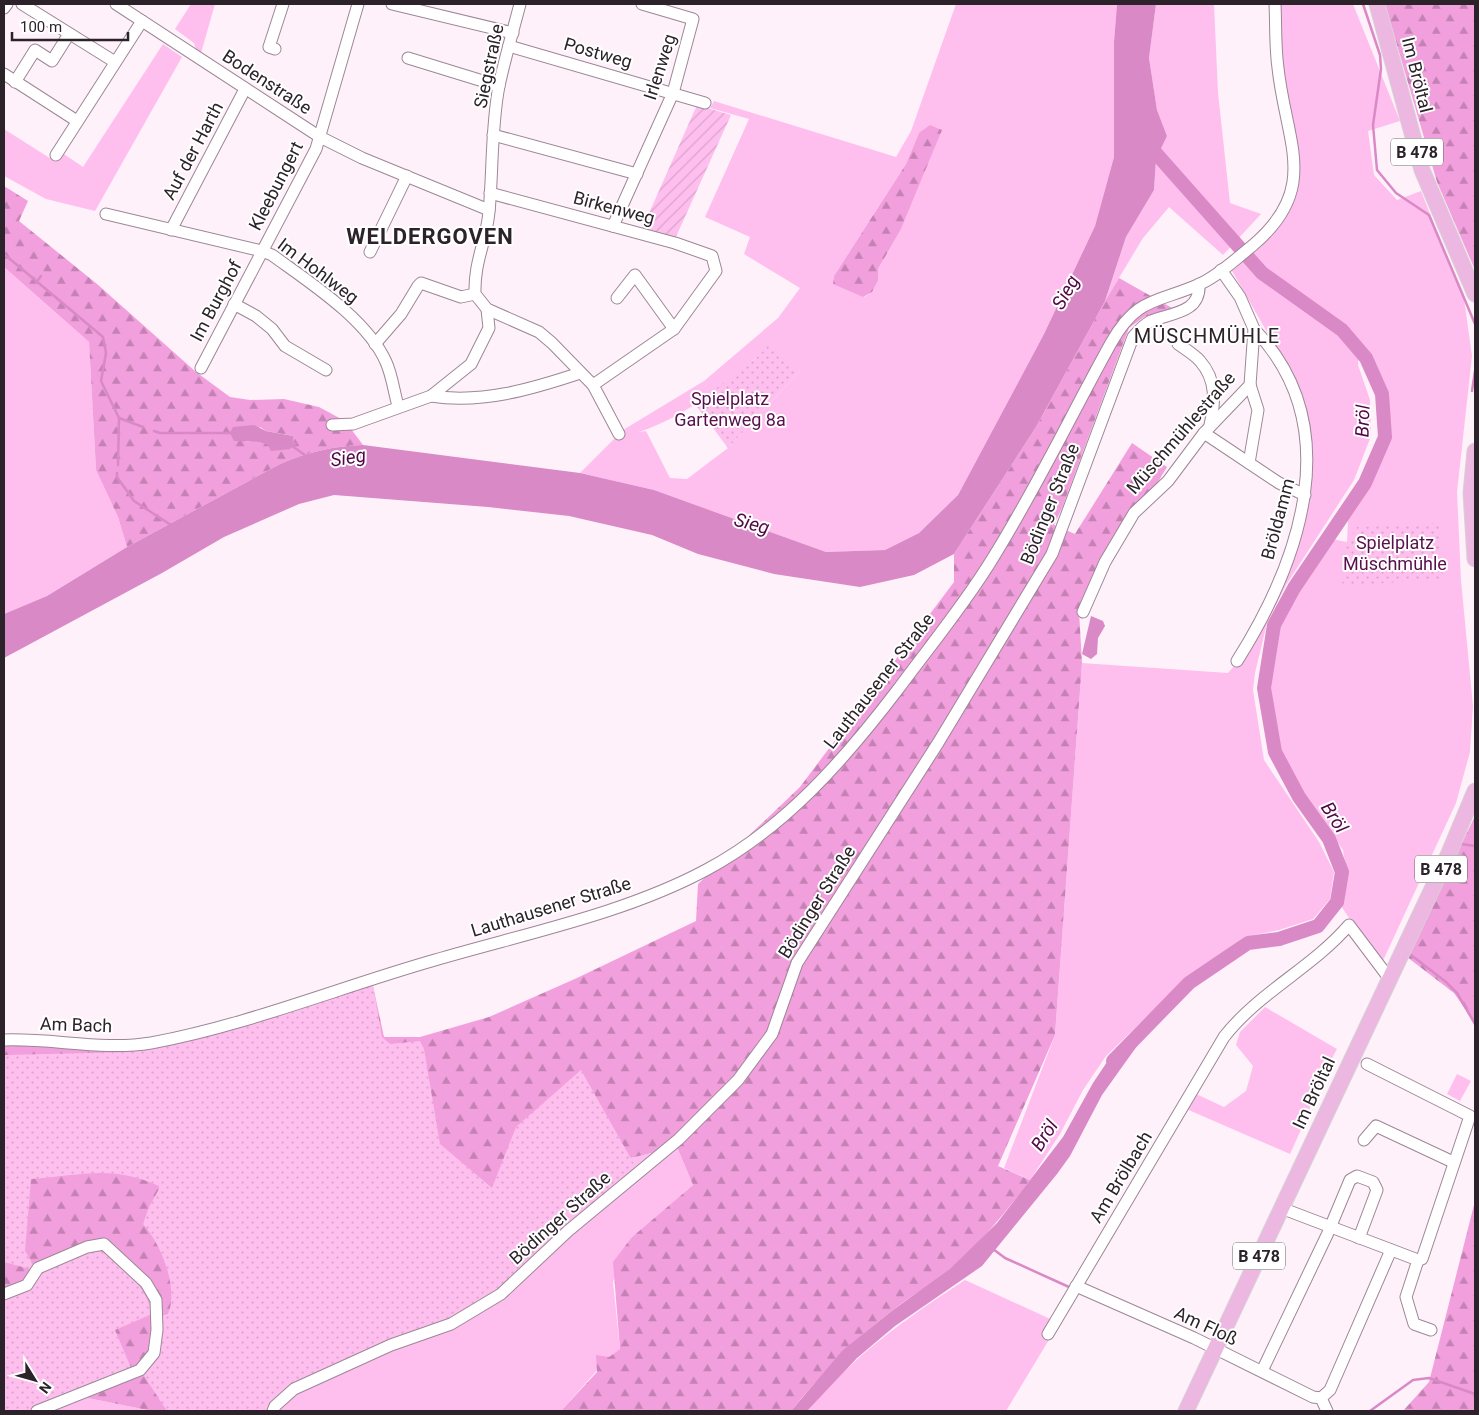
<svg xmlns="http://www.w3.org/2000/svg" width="1479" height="1415" viewBox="0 0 1479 1415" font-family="Roboto,sans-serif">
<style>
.grass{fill:#febfee;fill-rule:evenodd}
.forest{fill:url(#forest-firs);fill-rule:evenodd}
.park{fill:url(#park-dots)}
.garden{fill:url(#garden-furrows)}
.water{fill:#d989c6}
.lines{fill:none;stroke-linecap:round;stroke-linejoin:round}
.stream{stroke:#d989c6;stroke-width:2.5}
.river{stroke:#d989c6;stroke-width:14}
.minor-casing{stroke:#9c8796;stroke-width:13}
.major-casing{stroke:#d5d3d4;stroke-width:17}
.minor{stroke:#fff;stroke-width:11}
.major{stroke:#ecb7e0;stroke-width:15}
.labels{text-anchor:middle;stroke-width:4;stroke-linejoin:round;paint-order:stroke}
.shield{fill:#fff;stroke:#6b6569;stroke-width:1}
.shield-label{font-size:16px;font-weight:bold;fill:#2b2329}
.street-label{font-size:18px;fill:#2b2329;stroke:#fff}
.park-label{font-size:18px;fill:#58104c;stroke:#fff}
.water-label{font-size:19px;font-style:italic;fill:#510745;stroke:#fff}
.quarter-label{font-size:20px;letter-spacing:1px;fill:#2b2329;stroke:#fff}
.district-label{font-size:22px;font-weight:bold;letter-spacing:1px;fill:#2b2329;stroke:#fff}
</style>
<defs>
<pattern id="forest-firs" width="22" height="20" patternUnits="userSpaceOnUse" patternTransform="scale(1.25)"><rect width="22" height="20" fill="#f29fdd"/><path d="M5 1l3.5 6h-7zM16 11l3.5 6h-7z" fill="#c481b3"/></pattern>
<pattern id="park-dots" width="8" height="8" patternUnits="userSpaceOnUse" patternTransform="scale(1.25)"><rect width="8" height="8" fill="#febfee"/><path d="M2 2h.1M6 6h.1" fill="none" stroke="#daa4cc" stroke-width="1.8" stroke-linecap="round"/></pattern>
<pattern id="garden-furrows" width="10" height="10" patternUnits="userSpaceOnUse" patternTransform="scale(1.25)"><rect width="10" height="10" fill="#febfee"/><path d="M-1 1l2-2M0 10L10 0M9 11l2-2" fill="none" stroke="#daa4cc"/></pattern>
</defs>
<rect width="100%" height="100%" fill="#fff1fa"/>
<g class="grass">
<path d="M191,4H215L201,53L196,50L194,43L175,29Z"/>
<path d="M956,4H1117L1114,42V157L1095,226L1044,334L958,495L919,533L885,550L826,552L654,490L580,473L623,430L704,381L778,318L800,288L744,254L750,237L705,217L749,119L710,108L714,101L896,157L911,131ZM919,133L900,231L878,269V281L872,292L864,297L833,283L834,276L906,164ZM771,344L800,371L728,448L687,479L670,478L646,431L639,432C685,417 737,377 771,344Z"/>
<path d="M1156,4H1214L1218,93L1230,203L1261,214L1223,255L1169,207L1143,238L1105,301L1126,237L1154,190L1156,159L1167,136L1157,110L1149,58Z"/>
<path d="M1280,4H1353L1400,121L1368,131L1374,175L1397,200L1421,191L1464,299L1472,356L1457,492L1461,580L1473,706L1470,752L1456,803L1381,965L1341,906L1347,874L1343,850L1302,792L1278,750L1267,690L1276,627L1332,539L1347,542L1348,522L1344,520L1367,486L1386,438V393L1370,356L1360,342L1358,365L1370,400L1371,436L1354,480L1286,585L1267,623L1255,673L1253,690L1264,760L1319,842L1334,872L1330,899L1313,919L1279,930L1244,937L1186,979L1106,1056L1083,1090L1060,1134L1030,1180L1004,1168L1055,1035L1082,663L1228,673L1240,659L1280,582L1310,467L1290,372L1232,271L1262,246L1286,216L1295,192L1281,56Z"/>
<path d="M163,44L182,57L95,211L46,199L4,176V129L56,162L64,154L83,167Z"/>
<path d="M4,267L89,342L96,470L118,517L127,547L47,596L4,614Z"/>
<path d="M1265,1007L1337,1049C1318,1083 1307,1119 1290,1154L1184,1108L1194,1093L1224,1107L1246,1091L1253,1066L1236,1045L1240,1032Z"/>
<path d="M1457,1074L1471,1081L1460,1101L1447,1094Z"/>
<path d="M677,1147L693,1185L632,1237L613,1282L620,1349L609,1357L561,1411H226L530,1182Z"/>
<path d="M965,1280L1059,1323L1006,1411H807C855,1354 904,1320 965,1280Z"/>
<path d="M4,1381L152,1411H12Z"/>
</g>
<g class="forest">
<path d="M1385,4H1475V270L1437,182Z"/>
<path d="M930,125L942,130L900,231L878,269V281L872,292L863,297L833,284L834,276L906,164L919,133Z"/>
<path d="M4,186L28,201L19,221L97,284L196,372L230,397L250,400L284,399L319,407L345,421L363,445C333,446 308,452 280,464L127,547L118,517L96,470L89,342L4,267ZM260,427L266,431L293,436V441L296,444L290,449L259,442H245Z"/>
<path d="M1119,278L1172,308L1144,317L1129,328L1062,508L1054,525L1075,534L1132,443L1167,467L1079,611L1082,663L1055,1035L998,1166L1030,1180C1006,1212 982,1241 952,1268C934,1283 912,1295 893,1310C854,1340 822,1373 791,1411H561L597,1372L596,1355L609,1357L620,1349L613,1262L632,1237L693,1185L677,1147L530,1182L226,1411H152L4,1381V1046L147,1045L373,986L384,1037H420L489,1017L577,978L696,921L698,884L800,787L954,582V554L1036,427L1105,301Z"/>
<path d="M1475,816V1023L1454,993L1407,957Z"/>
<path d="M1475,1201V1411H1403L1429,1382Z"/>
</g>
<g class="park">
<path d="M771,343L800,371L728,448L695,404L754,360Z"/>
<path d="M1439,523L1443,579L1342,586L1347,542L1357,527Z"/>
<path d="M373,985L382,1037L390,1044L420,1041L424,1049L440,1144L492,1188L516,1127L581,1070L638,1171L476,1309L316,1373L274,1396L260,1411H167L144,1376L157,1317L168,1314C179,1288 161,1244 143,1224L149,1207L159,1189V1186C110,1164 81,1176 31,1179L25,1251L34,1266L30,1269L4,1262V1055L131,1052Z"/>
<path d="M94,1248C119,1259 147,1287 152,1314L115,1330L132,1370L31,1411H4V1299L40,1273Z"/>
</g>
<path class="garden" d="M697,105L731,115L675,239L642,229Z"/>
<g class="water">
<path d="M1117,4H1156L1149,58L1157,110L1167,136L1156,159L1154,190L1126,237L1105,301L1036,427L954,554L914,575L860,587L774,574L698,554L652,535L569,516L488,507L334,495L299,504L224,537L162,573L4,658V614L47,596L127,547L280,464C308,452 333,446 363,445L580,473L654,490L826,552L885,550L919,533L958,495L1044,334L1095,226L1114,157V42Z"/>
<path d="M254,425L266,431L293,436V441L297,444L290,449L271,451L268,445L259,442L234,441L230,433L233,427Z"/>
<path d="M1091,616L1103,621L1105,626L1098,638L1097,654L1091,659L1082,654Z"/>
<path d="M1137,1046L1102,1095L1070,1156L1057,1174L982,1266L895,1326L857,1358L807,1411H791L842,1351L893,1310L950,1269L997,1223L1063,1137L1093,1083L1117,1047Z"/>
</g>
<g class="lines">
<g class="stream">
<path d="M1363,4L1380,55L1381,69L1373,125L1377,170L1396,193L1429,215L1475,324"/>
<path d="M4,254L103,337L106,353L101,381L119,418L143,427"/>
<path d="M36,283L41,276"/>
<path d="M1472,391L1475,371"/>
<path d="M154,431L160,433H232"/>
<path d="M291,445L306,456"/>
<path d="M118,465L119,418"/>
<path d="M117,473V477L134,501L171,525"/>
<path d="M1461,844L1475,846"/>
<path d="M1411,955L1446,982L1457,993L1475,1024"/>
<path d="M993,1249L1005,1258L1069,1287"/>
<path d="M1370,1411L1413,1380L1429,1378L1475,1394"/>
</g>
<path class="river" d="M1113,1061L1189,983L1248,943L1279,939L1318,926L1337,902L1342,872L1329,839L1299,797L1275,752L1264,688L1274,625L1294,588L1365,483L1385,437L1382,394L1366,358L1342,330L1262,273L1145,141"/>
<g class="minor-casing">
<g id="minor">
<path d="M22,4L115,62"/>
<path d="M116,4L320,137L362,158L489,210"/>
<path d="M392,4L513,33"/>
<path d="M520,4C513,31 505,58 499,86C491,127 493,170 489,212C486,243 474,261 475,294L487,309L539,332L552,343L593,385L619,434"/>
<path d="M4,8L7,4"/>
<path d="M509,46L705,103"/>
<path d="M275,49L269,47L283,4"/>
<path d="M408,58L499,86"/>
<path d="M4,74L77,121"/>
<path d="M15,82L35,50L52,61L69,34"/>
<path d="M493,135L637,174"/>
<path d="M56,155L142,21"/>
<path d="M490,193L675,243L712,256L716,271L674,329L593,385"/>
<path d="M106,214L262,251L272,255C309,282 367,319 386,362C392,375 394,392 398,406"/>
<path d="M613,226L673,93L693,19L642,4"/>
<path d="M171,230L245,89"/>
<path d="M370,252L407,176"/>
<path d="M617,298L635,275L674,329"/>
<path d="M234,304L256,316L272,329L285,346L326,370"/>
<path d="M375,344L401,314L418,286L421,283L461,297L475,294"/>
<path d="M1178,344C1185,349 1195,355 1200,361C1217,380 1215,403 1210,425"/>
<path d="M201,368L316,149L358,4"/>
<path d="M431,396C482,404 532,389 580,373"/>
<path d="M332,425L353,424L431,396L471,364L489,328L487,309"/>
<path d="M1204,433L1279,483L1305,495"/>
<path d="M1249,463L1258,410L1250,385"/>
<path d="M1083,612L1105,562L1134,513L1168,481L1204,433L1250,385L1254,329L1240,297L1221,270"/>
<path d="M1237,661C1300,561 1348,426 1254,329"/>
<path d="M4,1040C52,1038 103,1051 151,1043C248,1025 340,987 435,960C523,934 624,914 706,870C785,828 845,759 899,688C930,646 964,605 991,561C1035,491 1071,415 1111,343C1137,296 1158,303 1200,284C1219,275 1236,259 1252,246C1321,188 1286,143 1278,68C1275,47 1276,25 1275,4"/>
<path d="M1364,1140L1376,1126L1453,1162"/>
<path d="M1281,1208L1418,1260L1422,1259L1470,1116L1367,1064"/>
<path d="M1418,1260L1406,1297L1414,1324L1431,1330"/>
<path d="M1076,1286L1194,1338L1313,1397L1321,1398L1327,1411"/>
<path d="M4,1294L27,1285L38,1268L87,1247L104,1244L146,1283L156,1300L157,1330L154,1353L140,1370L37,1411"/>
<path d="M1048,1334L1224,1037C1259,992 1312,968 1349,925L1389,978"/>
<path d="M1262,1371L1327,1235L1350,1180L1357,1176L1373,1182L1377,1190L1359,1238"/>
<path d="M1321,1398L1330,1390L1391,1250"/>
<path d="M273,1411L275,1406L294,1389L391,1345L451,1324L501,1294L568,1231L679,1139L738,1080L772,1034L797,963L938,743L1052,554L1133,337C1138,331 1143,325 1151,321C1171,313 1201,313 1199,284"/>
</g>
</g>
<g class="major-casing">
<g id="major">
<path d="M1377,4L1422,170L1475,294"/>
<path d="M1475,451L1471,493L1475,559"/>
<path d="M1186,1411L1449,853L1475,791"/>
</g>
</g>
<use href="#minor" class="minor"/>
<use href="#major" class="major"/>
</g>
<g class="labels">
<g class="shield">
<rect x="1391" y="138.5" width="52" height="27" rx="4"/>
<rect x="1415" y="855.5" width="52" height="27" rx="4"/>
<rect x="1233" y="1242.5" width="52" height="27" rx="4"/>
</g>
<g class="shield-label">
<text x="1417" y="158">B 478</text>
<text x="1441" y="875">B 478</text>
<text x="1259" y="1262">B 478</text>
</g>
<g class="street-label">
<text transform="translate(598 53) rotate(16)" y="6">Postweg</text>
<text transform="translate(489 66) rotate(-78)" y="6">Siegstraße</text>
<text transform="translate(660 67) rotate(-72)" y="6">Irlenweg</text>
<text transform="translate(1417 75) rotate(76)" y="6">Im Bröltal</text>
<text transform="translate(267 82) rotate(33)" y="6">Bodenstraße</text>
<text transform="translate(193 151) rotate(-62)" y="6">Auf der Harth</text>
<text transform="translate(276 186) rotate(-63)" y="6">Kleebungert</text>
<text transform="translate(614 208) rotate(15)" y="6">Birkenweg</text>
<text transform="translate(318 271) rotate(37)" y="6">Im Hohlweg</text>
<text transform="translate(216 301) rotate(-62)" y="6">Im Burghof</text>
<text transform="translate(1181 433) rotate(-49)" y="6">Müschmühlestraße</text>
<text transform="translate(1050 504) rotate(-68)" y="6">Bödinger Straße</text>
<text transform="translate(1278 519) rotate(-75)" y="6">Bröldamm</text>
<text transform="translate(879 681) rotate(-52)" y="6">Lauthausener Straße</text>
<text transform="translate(817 902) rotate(-58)" y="6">Bödinger Straße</text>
<text transform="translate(551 907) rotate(-17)" y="6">Lauthausener Straße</text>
<text transform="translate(76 1025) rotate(2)" y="6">Am Bach</text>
<text transform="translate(1314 1093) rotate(-65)" y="6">Im Bröltal</text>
<text transform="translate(1121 1177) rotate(-59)" y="6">Am Brölbach</text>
<text transform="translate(560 1218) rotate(-42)" y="6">Bödinger Straße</text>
<text transform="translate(1206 1326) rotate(25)" y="6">Am Floß</text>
</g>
<g class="park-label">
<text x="730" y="405">Spielplatz<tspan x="730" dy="21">Gartenweg 8a</tspan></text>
<text x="1395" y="549">Spielplatz<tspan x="1395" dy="21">Müschmühle</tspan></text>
</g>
<g class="water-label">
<text transform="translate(1065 292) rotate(-61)" y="7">Sieg</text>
<text transform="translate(1362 421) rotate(-88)" y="7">Bröl</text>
<text transform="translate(348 457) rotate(-9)" y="7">Sieg</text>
<text transform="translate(752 523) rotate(15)" y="7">Sieg</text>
<text transform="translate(1335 817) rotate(57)" y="7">Bröl</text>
<text transform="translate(1044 1135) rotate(-57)" y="7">Bröl</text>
</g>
<g class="quarter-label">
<text x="1207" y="343">MÜSCHMÜHLE</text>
</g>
<g class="district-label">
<text x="430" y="244">WELDERGOVEN</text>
</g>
</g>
<rect width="1479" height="1415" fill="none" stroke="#2b2329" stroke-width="10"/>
<g transform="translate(35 1380) rotate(127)" stroke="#ffffff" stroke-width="4" paint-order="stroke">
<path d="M0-4L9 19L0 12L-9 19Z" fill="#2b2329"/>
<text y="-8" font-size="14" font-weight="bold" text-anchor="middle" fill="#2b2329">N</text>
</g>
<path d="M12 32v8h116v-8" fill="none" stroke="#2b2329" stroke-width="2.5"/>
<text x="20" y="32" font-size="15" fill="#2b2329" stroke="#ffffff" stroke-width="4" paint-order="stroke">100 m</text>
</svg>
